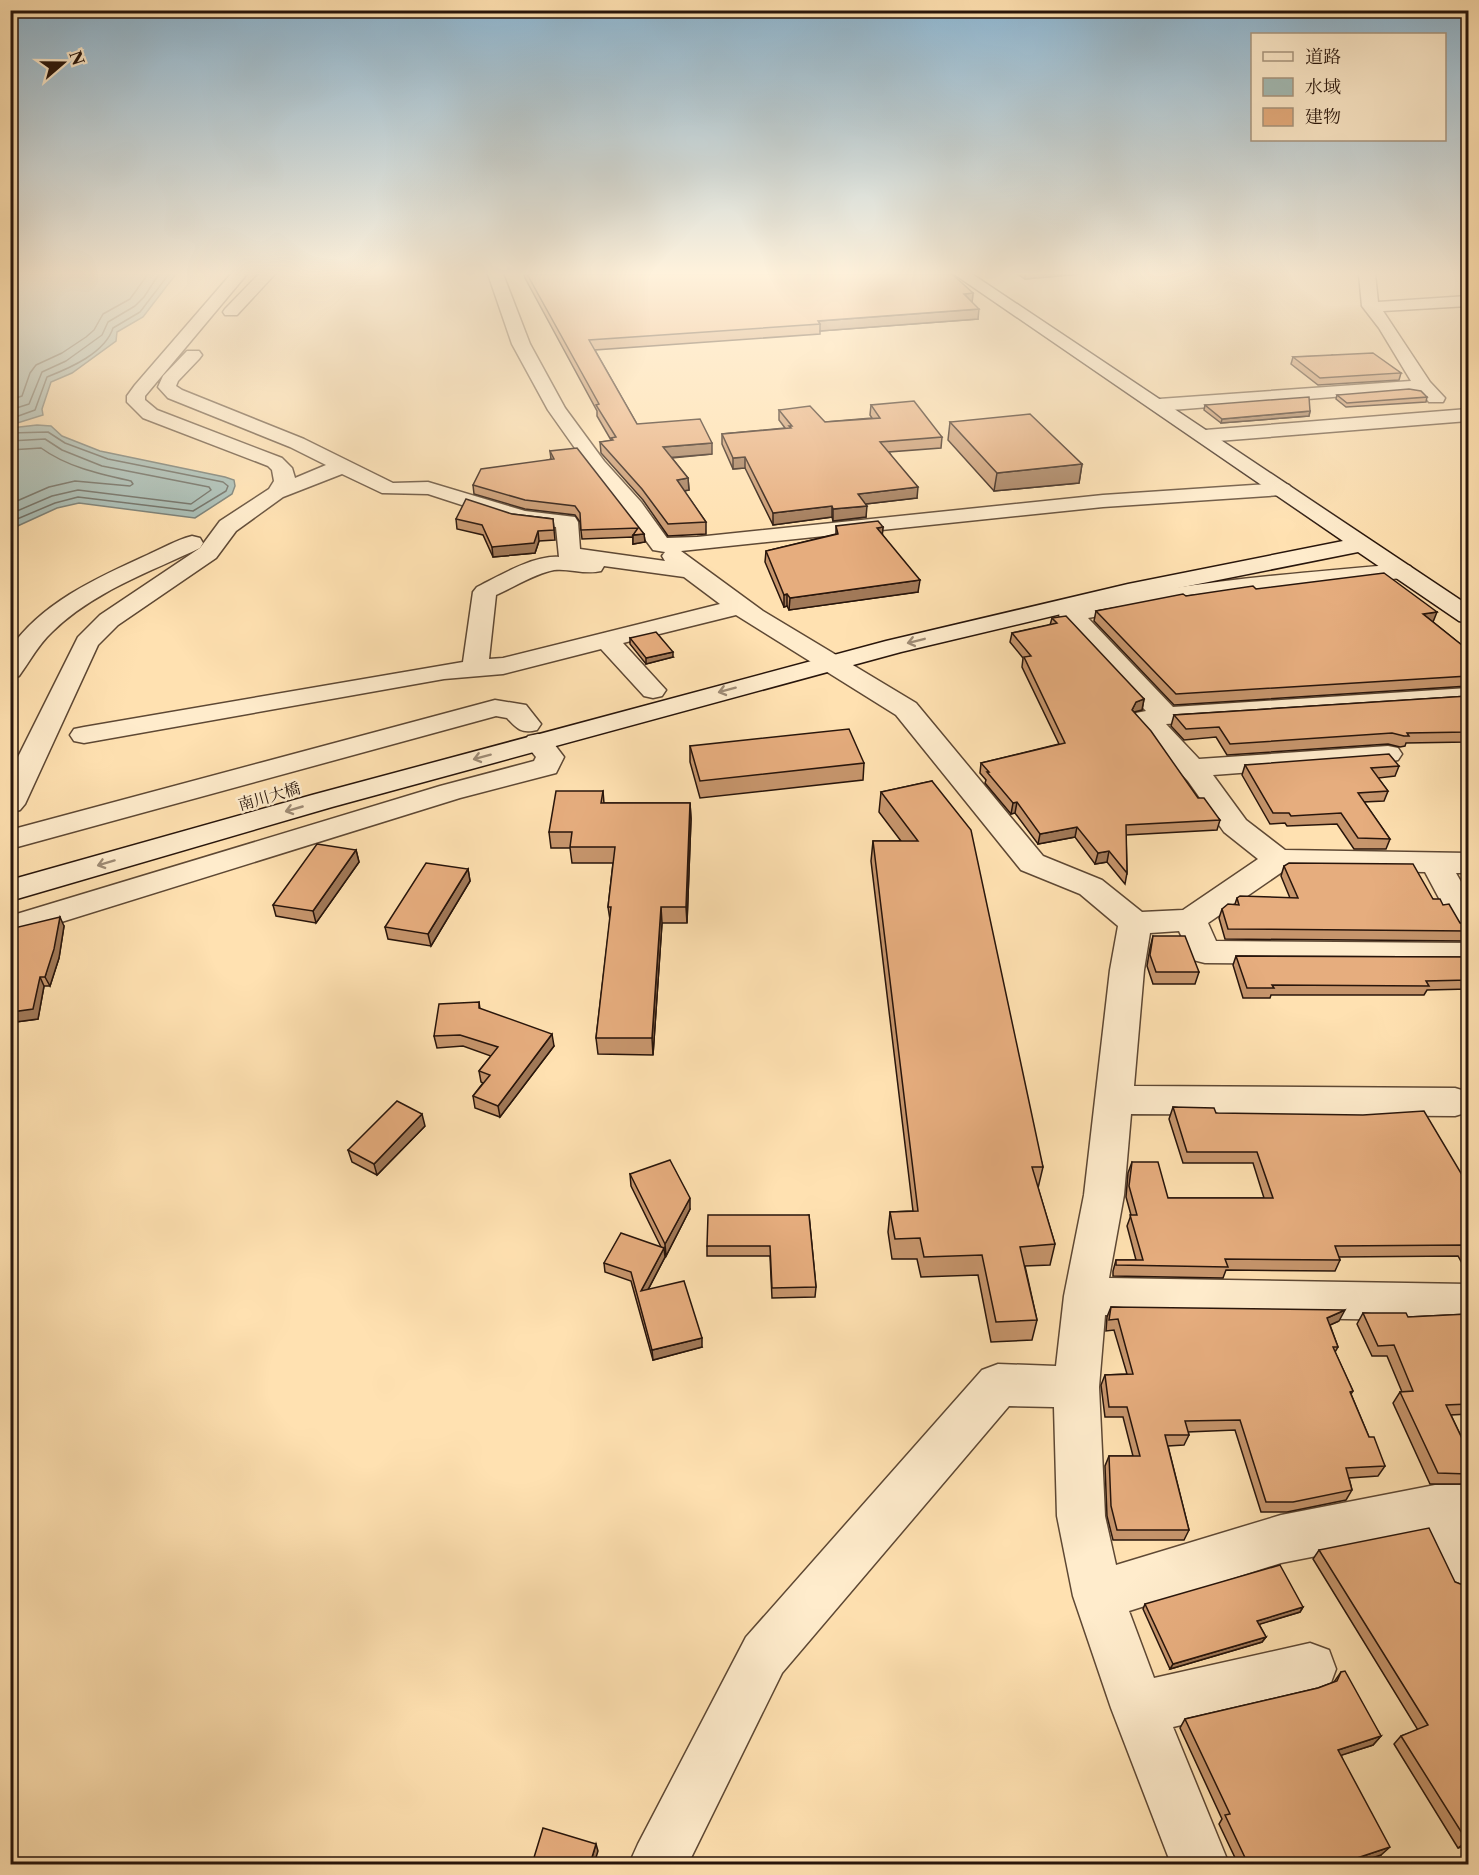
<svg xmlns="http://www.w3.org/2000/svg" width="1479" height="1875" viewBox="0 0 1479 1875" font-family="'Libre Caslon Text','Noto Serif JP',serif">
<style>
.water{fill:#a3bbb5;stroke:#727971;stroke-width:1.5}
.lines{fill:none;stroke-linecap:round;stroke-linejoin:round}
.shore{stroke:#666860;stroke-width:1.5}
.street-casing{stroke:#5e4834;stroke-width:3}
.secondary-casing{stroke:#28150b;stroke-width:3}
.street{fill:#ffeccc;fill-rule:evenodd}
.secondary{fill:#ffeccc;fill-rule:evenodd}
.wall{fill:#c6956c;stroke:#28150b;stroke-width:1.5}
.shaded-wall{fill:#a17958;stroke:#28150b;stroke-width:1.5}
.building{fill:#e6ad7e;stroke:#28150b;stroke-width:1.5}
.oneway{stroke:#9e8b75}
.labels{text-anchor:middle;stroke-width:5;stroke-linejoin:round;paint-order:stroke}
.street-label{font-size:16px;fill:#28150b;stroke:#ffeccc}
</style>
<rect width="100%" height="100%" fill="#ffe1b1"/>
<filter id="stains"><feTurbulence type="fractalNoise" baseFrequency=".00333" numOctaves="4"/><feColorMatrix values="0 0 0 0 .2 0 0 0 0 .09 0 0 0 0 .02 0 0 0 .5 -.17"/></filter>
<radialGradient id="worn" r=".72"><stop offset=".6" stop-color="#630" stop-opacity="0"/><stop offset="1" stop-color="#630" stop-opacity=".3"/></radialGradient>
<g class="water">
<path d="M11,274H176L143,317L117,332L116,341L72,373L51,382L42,409L43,415L11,425Z"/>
<path d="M37,425L51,426L62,436L100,451L225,477L234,480L235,486L232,494L195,518L79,503L57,508L11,529V428Z"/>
</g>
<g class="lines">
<g class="shore">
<path d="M10,400L22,396L30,373L36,365L62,353L86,337L94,330L103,314L130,299L148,274"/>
<path d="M10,410L29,404L42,372L66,361L102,335L108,322L135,306L144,297L159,274"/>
<path d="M10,419L35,410L47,377C70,368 105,353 113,328L140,312L169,274"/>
<path d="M10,433L48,432L65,443L108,459L223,482L228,486L226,491L193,511L78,497L55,503L10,522"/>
<path d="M10,441L45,439L62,450L102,466L209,487L211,490L191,504L78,490L52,496L10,514"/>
<path d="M10,450L41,448C67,467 100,474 131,481L133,484L130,486L75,481L49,487L10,504"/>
</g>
<g class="street-casing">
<g id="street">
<path d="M231,274H247L145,396V400L157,410L282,458L292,468L295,478L326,465L290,447L168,398L158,387L163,376L187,351H199L202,355L199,359L178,381L176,386L182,390L304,439L393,483L428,482L525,511L575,517L578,522L580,549L665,561L662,556L665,552L653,550L625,512L589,468L548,410L512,344L488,274H503L530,344L565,408L604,461L641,502L667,538L697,537L1103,495L1282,483L1289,485L1292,489L1289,493L1282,495L1103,507L681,551L763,611L916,703L1043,856L1102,880L1142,912L1183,910L1258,859L1224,832L1188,781L1136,725L1132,719L1136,713L1146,711L1062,620L1059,615L1062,610C1174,582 1288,574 1402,564L1410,566L1414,571L1410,576L1402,578L1193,599L1088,618L1173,707L1468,688V704L1166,724L1199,759L1388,746L1398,748L1402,754L1398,760L1388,762L1213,775L1246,820L1285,850L1468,853V873H1456L1468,894V933L1456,930L1425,872L1285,870L1208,923L1216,941L1468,943V965L1205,963L1193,960L1179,931L1150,933L1144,970L1134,1086L1455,1088L1468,1092V1112L1455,1116L1131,1114L1124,1195L1109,1278L1468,1284V1321L1105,1315L1099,1387L1105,1516L1116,1565L1281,1515L1435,1485H1468V1597L1450,1590L1423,1535L1281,1563L1129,1611L1154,1678L1310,1643L1329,1650L1336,1669L1329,1688L1310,1695L1173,1727L1229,1864H1171L1111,1708L1073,1596L1057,1516L1054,1407L1009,1406L782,1673L688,1864H629L638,1844L746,1637L982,1370L998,1364L1056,1366L1064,1296L1084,1195L1110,970L1118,926L1080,894L1021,870L896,715L736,615L623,643L666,690L662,696L653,698L644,696L601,649L503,674L444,679L84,743L74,741L70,735L74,729L84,727L463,662L473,592L477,587C499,576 534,555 559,557L556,527L514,522L428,494L382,493L342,474L283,497L236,531L216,558L118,625L98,645L25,804L20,810L10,813V773L78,637L100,615L200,548L220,521L269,489L274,481L272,470L268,466L143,418L127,402V396L135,385ZM604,566L684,577L720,604L503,658L489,659L496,595C514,587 534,574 554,570C569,568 585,575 601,571Z"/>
<path d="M259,274H275L237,315H225L223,312L225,309Z"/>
<path d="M1359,274H1375L1378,302L1468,296V306L1383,311L1430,382L1445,398L1443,402H1429L1421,393L1408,391L1159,411L1152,409L1150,405L1152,401L1159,399L1411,381L1379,328L1362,306Z"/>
<path d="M1468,409V421L1205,442L1198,440L1195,436L1198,432L1205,430Z"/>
<path d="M192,536L200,538L203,543L200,548C150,572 92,592 52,632C38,645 30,661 19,676L10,679V649C41,603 97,578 145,556C161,549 176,540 192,536Z"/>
<path d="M495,700L526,705L541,724L537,730C522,734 517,729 507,718L496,716L10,849V830Z"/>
<path d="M538,734L548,736L564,757L556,773L460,798L10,938V916L440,786L534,761L536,757L524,742L528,736Z"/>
</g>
</g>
<g class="secondary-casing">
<path id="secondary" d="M954,274H972L1468,605V623L1459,621L1358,552L1128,598L901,652L332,807L10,901V880L312,795L886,641L1128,584L1343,541Z"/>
</g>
<use href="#street" class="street"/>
<use href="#secondary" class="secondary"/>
</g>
<g class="wall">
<path d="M524,274H928L973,293L972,303L978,319L820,331V334L595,350L637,424L712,454L672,458L688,478L689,490L684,491L706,522V534L668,536L643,500L601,453L600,442L611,441V440L597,416V411L525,278Z"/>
<path d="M1017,274H1081L1025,279Z"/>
<path d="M1332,355L1401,373L1399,380L1318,385L1291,364L1293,357L1331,356Z"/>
<path d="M1337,395L1427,397L1426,402L1346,407L1336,399Z"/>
<path d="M871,405L942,437L941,448L889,452L917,498L866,504V517L833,521L832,517L773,525L745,468L733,469L722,444V434L785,428L779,420V410L825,422L872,418L870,415Z"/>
<path d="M1205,405L1310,411L1309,416L1221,423L1204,410Z"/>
<path d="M950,422L1082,464L1079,483L994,491L948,440Z"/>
<path d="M550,451L644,534L645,542L633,544V537L582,539L580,522L575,515L525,509L474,494L473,485L551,459Z"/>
<path d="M512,514L553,519L555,540L539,541L535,553L493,557L483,535L457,529L456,519Z"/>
<path d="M836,526L883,527L882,534L918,592L789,610L787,606L784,607L765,562L766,551L836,534Z"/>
<path d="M1256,589L1433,622L1468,650V686L1174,705L1094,621L1096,611L1186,596Z"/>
<path d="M1052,618L1144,699L1142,710L1134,712L1198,798L1220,820L1217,830L1126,835L1127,873L1125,884L1107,862L1095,864L1075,837L1038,844L1015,813L1011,814L985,783L986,780L980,773L981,763L1059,744L1022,667L1023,658L1010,642L1012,633L1050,625Z"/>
<path d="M630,638L673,657L646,664L630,644Z"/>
<path d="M1468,696V742L1406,743L1405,746L1400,747L1388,744L1227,755L1216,737L1184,740L1171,726L1174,715Z"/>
<path d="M690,746L864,763L863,780L700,798L690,762Z"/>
<path d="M1245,765L1399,766L1395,776L1378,778L1388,791L1384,801L1364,802L1390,839L1386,849H1354L1337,824L1287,826L1285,823L1270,824L1242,775Z"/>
<path d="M932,781L1043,1167L1038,1188L1055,1244L1050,1265L1025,1266L1037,1320L1032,1340L991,1342L978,1275L921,1277L917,1259H892L888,1232L890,1212L913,1211L871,861L873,841H901L879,812L881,792Z"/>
<path d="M603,791L604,803H690L691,819L687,923H662L653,1055L598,1054L596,1038L610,920L608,907L613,863H572L570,848H551L549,832Z"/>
<path d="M356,850L359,862L316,923L276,916L273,905Z"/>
<path d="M1284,866L1433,899L1443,905L1460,923L1468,924V941L1225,939L1219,918L1222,909L1235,904L1237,898H1290L1281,876Z"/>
<path d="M468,869L470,881L431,946L388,939L385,927Z"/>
<path d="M64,926L59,958L50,986H44L38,1019L16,1022L10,929Z"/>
<path d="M1153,936L1199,972L1195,984H1153L1147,966L1150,948Z"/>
<path d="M1236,956L1468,957V989L1427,990L1424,995H1271L1270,998H1243L1233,965Z"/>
<path d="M479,1002L480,1009L554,1046L500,1117L475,1108L473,1096L483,1083L481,1082L479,1071L491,1056L463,1046L437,1048L434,1036Z"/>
<path d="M1173,1107L1216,1113L1465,1180H1468V1274L1458,1256L1339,1257L1340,1260L1335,1271L1226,1270L1223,1278L1113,1276V1271L1116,1260H1136L1127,1226L1131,1215L1126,1197L1128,1173L1132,1162L1168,1198H1264L1253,1163H1183L1169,1119Z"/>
<path d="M425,1126L377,1175L352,1162L348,1150Z"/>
<path d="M630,1174L690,1209L666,1256L665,1253V1257L648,1290L702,1347L653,1360L631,1281L605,1272L604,1263L661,1247L631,1186Z"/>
<path d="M809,1215L816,1287L815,1297L772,1298L770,1256H707V1246Z"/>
<path d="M1111,1307L1339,1321L1330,1325L1338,1347L1335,1352L1353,1391L1351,1394L1369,1437L1385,1466L1378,1476L1349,1478L1352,1490L1346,1500L1287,1512H1261L1235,1430L1188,1432L1189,1435L1184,1445L1168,1446L1189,1530L1184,1540H1113L1107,1516L1105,1466L1109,1456H1133L1123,1417H1105L1101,1385L1105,1375L1127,1374L1114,1330L1106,1331L1107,1317Z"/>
<path d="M1363,1313L1408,1317L1468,1314V1414L1451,1415L1468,1451V1484H1430L1393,1403L1400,1392H1402L1387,1356H1372L1357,1324Z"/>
<path d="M1319,1550L1455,1582L1468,1587V1844L1458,1848L1394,1744L1401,1736L1418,1730L1313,1559Z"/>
<path d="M1145,1604L1303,1607L1300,1612L1259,1624L1266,1637L1262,1642L1170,1669L1143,1609Z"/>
<path d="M1341,1672L1381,1736L1373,1745L1341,1755L1381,1855L1354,1864H1238L1219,1824L1222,1819L1180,1728L1185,1719L1318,1688L1334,1682Z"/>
</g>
<g class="shaded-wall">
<path d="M1025,274H1081L1025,279Z"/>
<path d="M973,293L972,303L964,294Z"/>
<path d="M979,309L978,319L820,331V324L818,321Z"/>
<path d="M1310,411L1309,416L1221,423L1222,419Z"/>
<path d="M712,443V454L664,458L663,447Z"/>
<path d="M745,457V468L733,469V458Z"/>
<path d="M1082,464L1079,483L994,491L997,473Z"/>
<path d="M688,478L689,490L677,492V480Z"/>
<path d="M918,487L917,498L857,505L858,494Z"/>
<path d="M832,506V517L773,525V513Z"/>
<path d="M867,506L866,517L833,521V509Z"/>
<path d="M883,527L882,539L877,528Z"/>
<path d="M538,531L539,541L535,553L493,557L492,547Z"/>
<path d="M644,534L645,542L633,544V535Z"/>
<path d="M920,580L918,592L789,610L790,598Z"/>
<path d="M787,594V606L784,607V595Z"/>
<path d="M1437,612L1433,622L1423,614Z"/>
<path d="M673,652V657L646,664V658Z"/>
<path d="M1144,699L1142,710L1134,712L1132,710L1136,702Z"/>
<path d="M1017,802L1015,813L1011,814L1013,803Z"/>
<path d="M690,803L691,819L687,923L686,907Z"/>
<path d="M1077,827L1075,837L1038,844L1040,834Z"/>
<path d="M356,850L359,862L316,923L313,911Z"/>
<path d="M1109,851L1107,862L1095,864L1098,853Z"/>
<path d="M468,869L470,881L431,946L428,934Z"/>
<path d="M661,907L662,923L653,1055L652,1038Z"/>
<path d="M60,917L64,926L59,958L50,986L45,977Z"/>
<path d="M40,977L44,986L38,1019L16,1022L10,1042V1016L12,1012Z"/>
<path d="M552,1034L554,1046L500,1117L498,1106Z"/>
<path d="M422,1114L425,1126L377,1175L374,1164Z"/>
<path d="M690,1198V1209L666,1256L665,1244Z"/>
<path d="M664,1248L665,1257L642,1301L641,1291Z"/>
<path d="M1345,1310L1339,1321L1321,1329L1327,1318Z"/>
<path d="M702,1338V1347L653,1360L652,1350Z"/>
<path d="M1303,1607L1300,1612L1254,1626L1257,1621Z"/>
<path d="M1266,1637L1262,1642L1170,1669L1173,1664Z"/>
<path d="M1381,1736L1373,1745L1330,1759L1338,1750Z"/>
<path d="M1468,1840V1844L1458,1848L1467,1841Z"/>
<path d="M596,1844L598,1851L594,1864H590Z"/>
<path d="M1390,1847L1381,1855L1354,1864H1339Z"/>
</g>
<g class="building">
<path d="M527,274H952L973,293L964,294L979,309L818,321L820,324L589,340L637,424L700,419L712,443L663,447L688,478L677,480L706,522L668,524L642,489L600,442L613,440L611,438L616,437L596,405L599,404Z"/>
<path d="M1373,353L1401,373L1320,378L1293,357Z"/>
<path d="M1409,389L1421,391L1427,397L1347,403L1337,395Z"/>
<path d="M1309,397L1310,411L1222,419L1205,405Z"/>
<path d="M914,401L942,437L880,442L918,487L858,494L867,506L833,509L832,506L773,513L745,457L733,458L722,434L791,428L789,426H792L779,410L810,406L825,422L880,418L871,405Z"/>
<path d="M1030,414L1082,464L997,473L950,422Z"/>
<path d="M577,448L644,534L633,535L638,528L581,530L580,513L575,506L525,500L473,485L481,469L554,459L550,451Z"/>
<path d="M466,499L512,514L553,519L554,530L538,531L534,543L492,547L482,525L456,519Z"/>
<path d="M878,521L883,527L877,528L920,580L790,598L787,594L784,595L766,551L838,534L836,526Z"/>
<path d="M1384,573L1437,612L1423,614L1468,650V676L1176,694L1096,611L1183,594L1186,596L1253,586L1256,589Z"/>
<path d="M1066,616L1144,699L1136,702L1132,710L1151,731L1198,798H1204L1220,820L1126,825L1127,873L1109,851L1098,853L1077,827L1040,834L1017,802L1013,803L987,772H989L981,763L1065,743L1024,657L1031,656L1012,633L1057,623L1052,618Z"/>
<path d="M656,632L673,652L646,658L630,638Z"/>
<path d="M1468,696V732L1407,733L1409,736H1404L1392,733L1230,744L1219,727L1186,729L1174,715Z"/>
<path d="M849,729L864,763L700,781L690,746Z"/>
<path d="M1389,754L1399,766L1371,768L1388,791L1358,793L1390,839L1358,838L1341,813L1291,816L1289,813H1273L1245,765Z"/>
<path d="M932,781L971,830L1043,1167H1032L1055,1244L1020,1247L1037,1320L996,1322L982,1255L924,1257L920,1238L895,1239L890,1212L918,1211L873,841H918L881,792Z"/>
<path d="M556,791H603L601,803H690L686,907H661L652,1038H596L611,907H608L615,847H570L572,832H549Z"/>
<path d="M317,844L356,850L313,911L273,905Z"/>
<path d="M426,863L468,869L428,934L385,927Z"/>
<path d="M1289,863L1413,864L1433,899H1440L1443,905L1449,904L1460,923L1468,924V931L1228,929L1222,909L1228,904L1239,905L1237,898L1240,896L1298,898L1284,866Z"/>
<path d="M60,917L54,949L45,977H40L33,1009L12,1012L10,1016V929Z"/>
<path d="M1153,936H1185L1199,972H1156L1150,955Z"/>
<path d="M1236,956L1468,957V980L1426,981L1429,986L1272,985L1274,988H1247Z"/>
<path d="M479,1002V1008L552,1034L498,1106L473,1096L490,1075L479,1071L498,1047L460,1035L434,1036L439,1004Z"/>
<path d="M397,1101L422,1114L374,1164L348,1150Z"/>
<path d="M1173,1107L1214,1108L1216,1113L1363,1115L1424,1111L1465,1180H1468V1251L1465,1245L1335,1246L1340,1260L1225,1259L1228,1267L1116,1265V1260H1143L1130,1215H1137L1129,1186L1132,1162H1158L1168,1198H1273L1257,1152H1187Z"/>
<path d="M670,1160L690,1198L665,1244L630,1174Z"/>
<path d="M708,1215H809L816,1287L772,1288L770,1246H707Z"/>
<path d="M621,1233L664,1248L641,1291L684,1281L702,1338L652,1350L631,1272L604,1263Z"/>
<path d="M1111,1307L1345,1310L1327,1318L1338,1347H1333L1353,1391L1350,1392L1369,1437H1374L1385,1466L1346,1468L1352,1490L1293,1502H1266L1240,1420L1185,1421L1189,1435H1165L1189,1530H1117L1111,1506L1109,1456H1140L1127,1407H1109L1105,1375L1133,1374L1118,1319L1109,1320Z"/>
<path d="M1363,1313H1406L1408,1317L1468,1314V1404L1446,1405L1468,1451V1474L1438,1473L1400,1392L1413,1391L1394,1345L1378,1346Z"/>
<path d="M1429,1528L1455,1582L1468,1587V1840L1467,1841L1401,1736L1428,1725L1319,1550Z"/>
<path d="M1280,1565L1303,1607L1257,1621L1266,1637L1173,1664L1145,1604Z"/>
<path d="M1345,1671L1381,1736L1338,1750L1390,1847L1339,1864H1248L1225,1815L1230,1814L1185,1719L1318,1688L1337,1681L1341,1672Z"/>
<path d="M543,1828L596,1844L590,1864H532Z"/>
</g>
<defs><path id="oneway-shaft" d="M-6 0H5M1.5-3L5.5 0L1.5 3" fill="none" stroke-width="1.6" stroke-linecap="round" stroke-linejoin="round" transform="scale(1.5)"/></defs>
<g class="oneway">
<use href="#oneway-shaft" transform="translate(916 641) rotate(166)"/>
<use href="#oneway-shaft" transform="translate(727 690) rotate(165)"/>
<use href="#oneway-shaft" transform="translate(482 757) rotate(165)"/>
<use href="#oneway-shaft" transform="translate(294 809) rotate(164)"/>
<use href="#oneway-shaft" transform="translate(106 863) rotate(163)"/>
</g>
<linearGradient id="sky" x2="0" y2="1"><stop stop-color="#8cb7d4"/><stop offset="0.51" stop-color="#fff2dc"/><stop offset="1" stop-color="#fff2dc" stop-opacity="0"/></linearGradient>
<rect width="1479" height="536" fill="url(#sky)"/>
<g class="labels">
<g class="street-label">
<text transform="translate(269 796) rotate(-16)" y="6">南川大橋</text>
</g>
</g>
<rect width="1479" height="1875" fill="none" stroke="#ffe1b1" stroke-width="36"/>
<rect x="12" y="12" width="1455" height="1851" fill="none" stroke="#28150b" stroke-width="3"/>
<rect x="18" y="18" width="1443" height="1839" fill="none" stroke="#28150b" stroke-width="1.5"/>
<rect x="1251" y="33" width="195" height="108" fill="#ffeccc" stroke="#a9967f" stroke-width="1.5"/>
<rect x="1263" y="52" width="30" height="9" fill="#ffeccc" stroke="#a9967f" stroke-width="1.5"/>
<text x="1305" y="63" font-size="18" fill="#28150b">道路</text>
<rect x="1263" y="78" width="30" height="18" fill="#a3bbb5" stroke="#a9967f" stroke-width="1.5"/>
<text x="1305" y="93" font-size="18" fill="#28150b">水域</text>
<rect x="1263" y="108" width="30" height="18" fill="#e6ad7e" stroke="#a9967f" stroke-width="1.5"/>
<text x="1305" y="123" font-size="18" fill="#28150b">建物</text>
<g transform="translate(63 63) rotate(70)" stroke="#ffeccc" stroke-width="4.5" paint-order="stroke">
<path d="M0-4.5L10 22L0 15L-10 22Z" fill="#28150b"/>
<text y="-9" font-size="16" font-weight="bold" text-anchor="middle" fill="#28150b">N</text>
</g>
<rect width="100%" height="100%" filter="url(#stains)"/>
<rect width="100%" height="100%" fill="url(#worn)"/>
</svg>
